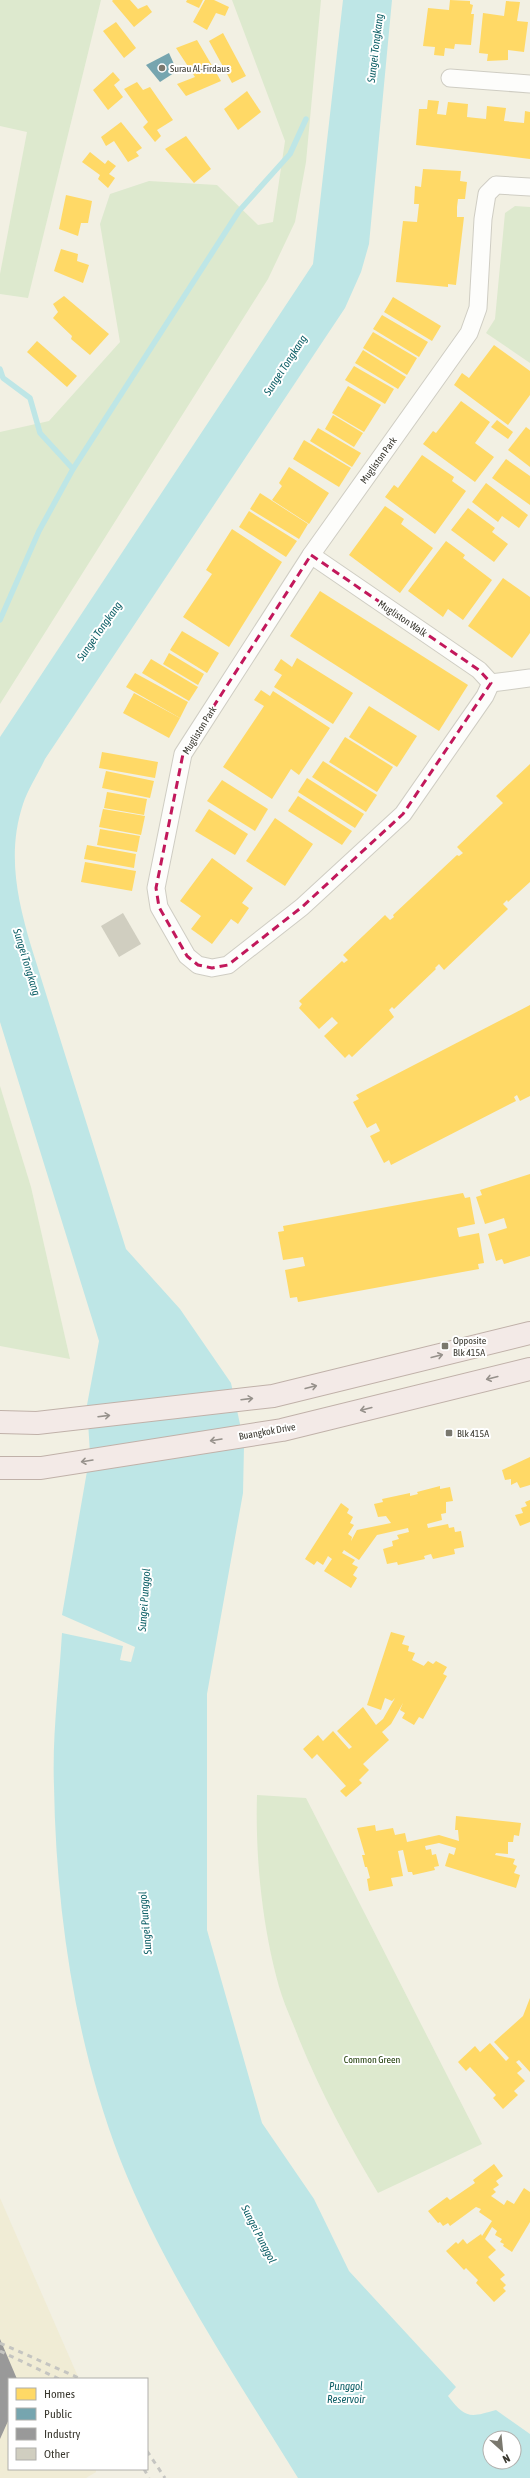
<svg xmlns="http://www.w3.org/2000/svg" width="530" height="2478" viewBox="0 0 530 2478" font-family="'Asap Condensed',sans-serif">
<style>
.built{fill:#f0ecd5}
.green{fill:#dde9ce}
.water{fill:#bee6e6;fill-rule:evenodd}
.homes{fill:#ffd966}
.public{fill:#76a5af}
.industry{fill:#999}
.lines{fill:none;stroke-linecap:round;stroke-linejoin:round}
.stream{stroke:#bee6e6;stroke-width:5.5}
.building{fill:#d0cec0}
.street-casing{stroke:#cfcdc3;stroke-width:19}
.primary-casing{stroke:#c0b1a9;stroke-width:24}
.street{stroke:#fdfdfb;stroke-width:17}
.primary{stroke:#f3eae7;stroke-width:22}
.rail{stroke:#c5c5c1;stroke-width:3;stroke-dasharray:5 5;stroke-linecap:butt}
.oneway{stroke:#96918b}
.marked{fill:none;stroke:#c2185b;stroke-width:3;stroke-dasharray:8 5;stroke-linejoin:round}
.poi-dot{fill:#7a786e;stroke:#fff;stroke-width:1.5}
.labels{text-anchor:middle;stroke-width:4;stroke-linejoin:round;paint-order:stroke}
.poi-label{font-size:10px;fill:#3a382f;stroke:#fff;text-anchor:start}
.street-label{font-size:10px;fill:#3a382f;stroke:#fff}
.park-label{font-size:10px;fill:#1a3800;stroke:#fff}
.water-label{font-size:11px;font-style:italic;fill:#106168;stroke:#fff}
</style>
<rect width="100%" height="100%" fill="#f2f0e3"/>
<path class="built" d="M0,2198L79,2379H9V2469H96V2472L86,2478H0Z"/>
<g class="green">
<path d="M0,0H101L28,298L0,294V274L27,132L0,126Z"/>
<path d="M232,0H321L306,162L295,222L268,279L0,704V432L49,421L120,342L100,224L110,194L149,181L217,185L258,225L273,222L285,141Z"/>
<path d="M515,206L530,207V363L486,333L495,319L505,213Z"/>
<path d="M0,1086L31,1187L70,1359L0,1346Z"/>
<path d="M257,1795L306,1798L482,2144L378,2193C348,2143 321,2093 299,2039C294,2025 287,2011 282,1996C263,1935 255,1859 257,1795Z"/>
</g>
<path class="water" d="M343,0H392L369,244L361,272L345,308L45,759C38,774 28,789 23,804C7,853 17,898 31,946L126,1249L180,1309L231,1383L240,1424L244,1446L243,1493L207,1694V1930L262,2123L314,2199L349,2271L456,2387L448,2396C465,2418 469,2418 496,2410L530,2434V2478H298C234,2374 165,2273 120,2159C75,2042 56,1911 54,1786C52,1736 59,1684 62,1633L123,1646L120,1660L131,1662L135,1647L62,1615L90,1454L87,1405L99,1341L0,1022V737L313,264ZM490,2438H514V2462H490Z"/>
<g class="homes">
<path d="M113,0H130L138,9L147,5L152,12L134,27L112,1Z"/>
<path d="M187,0H203L199,8L186,2Z"/>
<path d="M205,0H214L229,7L225,16L216,13L207,30L193,22Z"/>
<path d="M450,0L470,1V4L473,5L471,14H474L471,45L455,44L454,49L445,48L444,56L434,55L435,47L423,46L428,8L449,10Z"/>
<path d="M506,1L520,2L517,21L528,22L524,52L508,50V60L487,61L488,54L479,53L483,13L504,16Z"/>
<path d="M116,22L136,48L124,58L103,31Z"/>
<path d="M223,33L246,76L232,83L209,41Z"/>
<path d="M197,40L221,81L186,96L177,84L195,77L176,48Z"/>
<path d="M113,72L120,80L114,85L123,97L108,110L93,90Z"/>
<path d="M137,82L143,90L150,87L173,120L157,130L161,136L155,142L143,127L148,122L124,89Z"/>
<path d="M247,91L261,112L238,130L224,109Z"/>
<path d="M428,100L439,101L437,114L446,115L448,102L468,104L467,117L476,118L486,119L487,106L506,108L504,121L524,123L525,111L530,112V159L416,145L419,109H427Z"/>
<path d="M121,122L142,148L136,152L139,156L128,162L114,141L106,146L101,137Z"/>
<path d="M186,136L211,169L194,183L165,149Z"/>
<path d="M90,152L105,164L108,160L116,166L109,174L115,178L108,188L98,179L100,175L82,162Z"/>
<path d="M423,169L461,171L460,181L467,182L465,199H458L457,207V217H464L456,285L448,284V287L396,282L403,221L417,222L419,204H414L415,186L421,187Z"/>
<path d="M66,195L92,201L88,223H81L78,236L59,229Z"/>
<path d="M61,249L78,254L77,261L89,265L83,283L54,271Z"/>
<path d="M64,296L109,334L90,355L71,339L72,336L53,318L58,312L53,304Z"/>
<path d="M393,297L441,326L432,341L384,312Z"/>
<path d="M382,315L428,342L419,357L373,329Z"/>
<path d="M373,332L417,358L407,375L363,348Z"/>
<path d="M37,341L77,376L67,387L27,352Z"/>
<path d="M494,345L530,371V395L508,425L454,385L462,373L469,378Z"/>
<path d="M363,350L406,377L398,389L355,363Z"/>
<path d="M354,366L394,389L385,404L345,380Z"/>
<path d="M348,386L381,405L364,432L332,413Z"/>
<path d="M461,401L490,422L475,443L494,457L475,482L423,444L433,431L436,433Z"/>
<path d="M333,415L363,433L354,447L325,429Z"/>
<path d="M497,420L513,432L508,439L491,427Z"/>
<path d="M526,427L530,430V467L508,450Z"/>
<path d="M318,428L361,453L352,467L310,441Z"/>
<path d="M304,440L351,468L339,487L293,459Z"/>
<path d="M422,455L454,477L452,481L466,491L435,534L385,497L394,485L398,488Z"/>
<path d="M506,459L530,476V505L492,478Z"/>
<path d="M289,467L329,493L309,524L272,500L282,486L279,483Z"/>
<path d="M486,483L528,515L519,528L502,516L498,522L472,502Z"/>
<path d="M260,493L308,524L299,539L250,509Z"/>
<path d="M385,506L404,519L401,524L433,548L400,593L349,555Z"/>
<path d="M468,508L495,528L492,532L508,544L494,562L451,530Z"/>
<path d="M249,511L297,541L286,557L239,527Z"/>
<path d="M232,529L282,562L229,647L183,617L212,574L206,570Z"/>
<path d="M446,541L465,555L463,558L492,580L463,620L448,609L443,617L408,591Z"/>
<path d="M503,578L530,597V633L512,658L468,626Z"/>
<path d="M320,591L468,685L439,731L290,636Z"/>
<path d="M182,631L219,653L207,673L170,650Z"/>
<path d="M169,653L204,674L198,685L163,664Z"/>
<path d="M297,658L353,693L333,724L274,687L282,675L274,670L281,659L292,667Z"/>
<path d="M151,659L198,687L189,701L142,673Z"/>
<path d="M135,673L188,702L180,718L126,687Z"/>
<path d="M261,690L270,696L273,691L330,728L299,775L291,769L272,799L223,767L264,706L254,700Z"/>
<path d="M134,693L180,718L169,738L123,713Z"/>
<path d="M369,706L417,736L397,767L349,737Z"/>
<path d="M345,737L393,767L377,792L329,762Z"/>
<path d="M102,752L158,762L155,778L99,768Z"/>
<path d="M323,761L377,795L366,812L312,777Z"/>
<path d="M530,764V882L508,902L507,900L503,904L508,909L444,970L439,964L435,968L436,969L394,1009L392,1007L389,1010L394,1017L352,1057L349,1054L345,1058L324,1036L338,1023L332,1017L319,1029L299,1008L302,1004L299,1001L342,961L344,963L348,960L343,955L385,915L390,920L394,917L393,915L457,855L459,856L463,853L457,847L503,803L496,796Z"/>
<path d="M106,771L154,781L150,798L102,788Z"/>
<path d="M307,778L364,814L355,828L298,792Z"/>
<path d="M222,780L268,809L255,831L207,801Z"/>
<path d="M107,792L147,799L144,815L104,808Z"/>
<path d="M298,796L352,831L342,845L288,811Z"/>
<path d="M103,809L145,816L141,835L99,827Z"/>
<path d="M209,809L248,834L235,855L195,831Z"/>
<path d="M275,818L313,844L285,886L246,861Z"/>
<path d="M100,829L140,836L137,852L97,845Z"/>
<path d="M87,845L136,854L134,868L84,859Z"/>
<path d="M212,858L253,888L242,903L249,908L238,924L231,919L212,944L191,929L201,916L180,901Z"/>
<path d="M85,862L136,871L132,891L81,882Z"/>
<path d="M530,1005V1096L520,1101L517,1095L514,1097L516,1101L391,1165L389,1160L384,1163L370,1136L380,1131L376,1123L367,1128L353,1102L359,1099L356,1095Z"/>
<path d="M530,1174V1256L504,1264L502,1259L496,1261L488,1234L507,1228L504,1218L485,1224L476,1197L482,1195L480,1190Z"/>
<path d="M463,1193L465,1198L470,1197L475,1224L457,1228L459,1237L479,1233L484,1263L478,1264L479,1269L298,1302L297,1297L290,1298L285,1270L305,1266L303,1257L283,1260L278,1232L284,1231L283,1226Z"/>
<path d="M530,1457V1485L520,1488L517,1482L511,1485V1479L505,1480L502,1470Z"/>
<path d="M440,1486V1489L450,1487L453,1501L446,1502V1513L441,1514L442,1520L427,1524L428,1528L448,1524L449,1528L454,1527L455,1532L461,1531L464,1547L454,1549L455,1554L433,1559L431,1554L424,1556L425,1559L398,1565L397,1562L387,1564L383,1549L393,1546L392,1541L399,1539L397,1535L409,1532L408,1528L377,1535L359,1560L344,1550L342,1553L355,1560L352,1564L358,1567L353,1575L357,1578L351,1588L324,1571L332,1559L328,1556L323,1565L317,1561L314,1565L305,1559L341,1503L349,1509L347,1513L353,1517L350,1523L354,1525L348,1534L352,1537L351,1541L357,1530L391,1523L386,1516L378,1517L374,1504L383,1502L382,1499L410,1493V1496L418,1494L417,1492Z"/>
<path d="M530,1500V1522L520,1526L515,1515L523,1513L521,1508L527,1506L525,1502Z"/>
<path d="M391,1632L405,1636L402,1644L409,1646L408,1651L415,1653L412,1660L424,1666L421,1669L428,1661L433,1664L436,1661L447,1667L443,1674L447,1676L423,1719L419,1717L414,1725L402,1718L405,1713L400,1710L403,1703L391,1724L382,1732L389,1740L363,1764L369,1770L359,1780L362,1783L346,1797L340,1791L346,1786L317,1754L312,1759L303,1749L318,1735L323,1741L333,1731L349,1749L352,1747L337,1731L363,1707L376,1725L383,1719L395,1698L392,1701L385,1698L381,1710L367,1705Z"/>
<path d="M456,1816L521,1823L519,1836L514,1835L513,1842H508V1854L496,1853L495,1855L515,1859L513,1864L517,1866L514,1873L520,1875L516,1888L445,1866L449,1853L454,1855L456,1848L439,1843L425,1846L426,1850L431,1849L432,1855L436,1854L439,1866L434,1867L435,1870L413,1875L412,1872H408L403,1850L398,1851L403,1876L391,1878L393,1886L369,1891L367,1879L370,1878L367,1867H365L362,1855H365L357,1828L375,1825L376,1831L393,1828L395,1835L405,1833L407,1842L439,1835L459,1841L458,1830H455Z"/>
<path d="M530,1998V2072L519,2060L516,2062L522,2069L517,2073L525,2081L514,2091L518,2095L503,2109L493,2098L496,2095L470,2067L466,2071L458,2062L475,2046L480,2052L490,2043L506,2061L509,2058L494,2042L523,2016Z"/>
<path d="M494,2164L503,2176L496,2181L499,2185L493,2189L496,2192L491,2196L504,2205L507,2200L514,2204L524,2188L530,2192V2222L512,2252L503,2246L504,2244L500,2242L502,2239L495,2235L497,2231L492,2227L485,2239L496,2250L488,2257L505,2275L500,2279L506,2285L503,2288L506,2291L494,2302L476,2283L478,2280L466,2268L464,2270L446,2251L456,2242L458,2244L463,2239L467,2244L481,2234L482,2236L492,2221L479,2212L481,2209L476,2207L450,2226L448,2223L443,2226L440,2222L438,2223L428,2211L447,2197L450,2200L475,2183L473,2180Z"/>
</g>
<path class="public" d="M169,53L177,71L160,82L146,65Z"/>
<path class="industry" d="M0,2339L17,2379H9V2419L0,2439Z"/>
<g class="lines">
<g class="stream">
<path d="M0,369L3,378L30,398L40,433L73,469"/>
<path d="M0,620L39,531L73,469L239,211L290,154L306,119"/>
</g>
</g>
<path class="building" d="M123,913L141,944L119,957L101,926Z"/>
<g class="lines">
<g class="street-casing">
<g id="street">
<path d="M450,78L530,84"/>
<path d="M311,555L479,670L491,683"/>
<path d="M491,683L485,696L403,814L302,907L228,965L212,968L198,965L187,956L159,907L156,888L183,754L311,555L469,333L478,308L483,219L487,194L496,185L530,187"/>
<path d="M491,683L530,678"/>
</g>
</g>
<g class="primary-casing">
<g id="primary">
<path d="M0,1422L37,1423L273,1396L530,1333"/>
<path d="M0,1468H41L282,1430L530,1369"/>
</g>
</g>
<use href="#street" class="street"/>
<use href="#primary" class="primary"/>
<g class="rail">
<path d="M0,2343L81,2379"/>
<path d="M0,2351L59,2379"/>
<path d="M147,2451L165,2478"/>
<path d="M144,2469L149,2478"/>
</g>
</g>
<defs><path id="oneway-shaft" d="M-6 0H5M1.5-3L5.5 0L1.5 3" fill="none" stroke-width="1.6" stroke-linecap="round" stroke-linejoin="round"/></defs>
<g class="oneway">
<use href="#oneway-shaft" transform="translate(437 1356) rotate(-14)"/>
<use href="#oneway-shaft" transform="translate(492 1378) rotate(166)"/>
<use href="#oneway-shaft" transform="translate(311 1387) rotate(-14)"/>
<use href="#oneway-shaft" transform="translate(247 1399) rotate(-7)"/>
<use href="#oneway-shaft" transform="translate(366 1409) rotate(166)"/>
<use href="#oneway-shaft" transform="translate(104 1416) rotate(-7)"/>
<use href="#oneway-shaft" transform="translate(216 1440) rotate(171)"/>
<use href="#oneway-shaft" transform="translate(87 1461) rotate(171)"/>
</g>
<path class="marked" d="M311,555L479,670L491,683L403,814L302,907L228,965L212,968L198,965L187,956L159,907L156,888L183,754Z"/>
<g class="poi-dot">
<circle cx="162" cy="68" r="4"/>
<rect x="441" y="1342" width="8" height="8" rx="2"/>
<rect x="445" y="1429" width="8" height="8" rx="2"/>
</g>
<g class="labels">
<g class="poi-label">
<text x="170" y="72">Surau Al-Firdaus</text>
<text x="453" y="1344">Opposite<tspan x="453" dy="12">Blk 415A</tspan></text>
<text x="457" y="1437">Blk 415A</text>
</g>
<g class="street-label">
<text transform="translate(378 460) rotate(-54)" y="4">Mugliston Park</text>
<text transform="translate(403 618) rotate(34)" y="4">Mugliston Walk</text>
<text transform="translate(199 730) rotate(-58)" y="4">Mugliston Park</text>
<text transform="translate(267 1431) rotate(-10)" y="4">Buangkok Drive</text>
</g>
<g class="park-label">
<text x="372" y="2063">Common Green</text>
</g>
<g class="water-label">
<text transform="translate(375 48) rotate(-83)" y="4">Sungei Tongkang</text>
<text transform="translate(285 365) rotate(-57)" y="4">Sungei Tongkang</text>
<text transform="translate(99 631) rotate(-55)" y="4">Sungei Tongkang</text>
<text transform="translate(27 962) rotate(73)" y="4">Sungei Tongkang</text>
<text transform="translate(144 1600) rotate(-86)" y="4">Sungei Punggol</text>
<text transform="translate(145 1923) rotate(-95)" y="4">Sungei Punggol</text>
<text transform="translate(259 2234) rotate(63)" y="4">Sungei Punggol</text>
<text x="346" y="2390">Punggol<tspan x="346" dy="13">Reservoir</tspan></text>
</g>
</g>
<rect x="8" y="2378" width="140" height="92" fill="#ffffff" stroke="#b0afac"/>
<rect x="16" y="2388" width="20" height="12" fill="#ffd966" stroke="#b0afac"/>
<text x="44" y="2398" font-size="12" fill="#3a382f">Homes</text>
<rect x="16" y="2408" width="20" height="12" fill="#76a5af" stroke="#b0afac"/>
<text x="44" y="2418" font-size="12" fill="#3a382f">Public</text>
<rect x="16" y="2428" width="20" height="12" fill="#999999" stroke="#b0afac"/>
<text x="44" y="2438" font-size="12" fill="#3a382f">Industry</text>
<rect x="16" y="2448" width="20" height="12" fill="#d0cec0" stroke="#b0afac"/>
<text x="44" y="2458" font-size="12" fill="#3a382f">Other</text>
<g transform="translate(502 2450) rotate(153)"><circle r="19" fill="#ffffff" stroke="#b0afac"/>
<path d="M0-3L7 15L0 10L-7 15Z" fill="#7a786e"/>
<text y="-6" font-size="11" font-weight="bold" text-anchor="middle" fill="#3a382f">N</text>
</g>
</svg>
